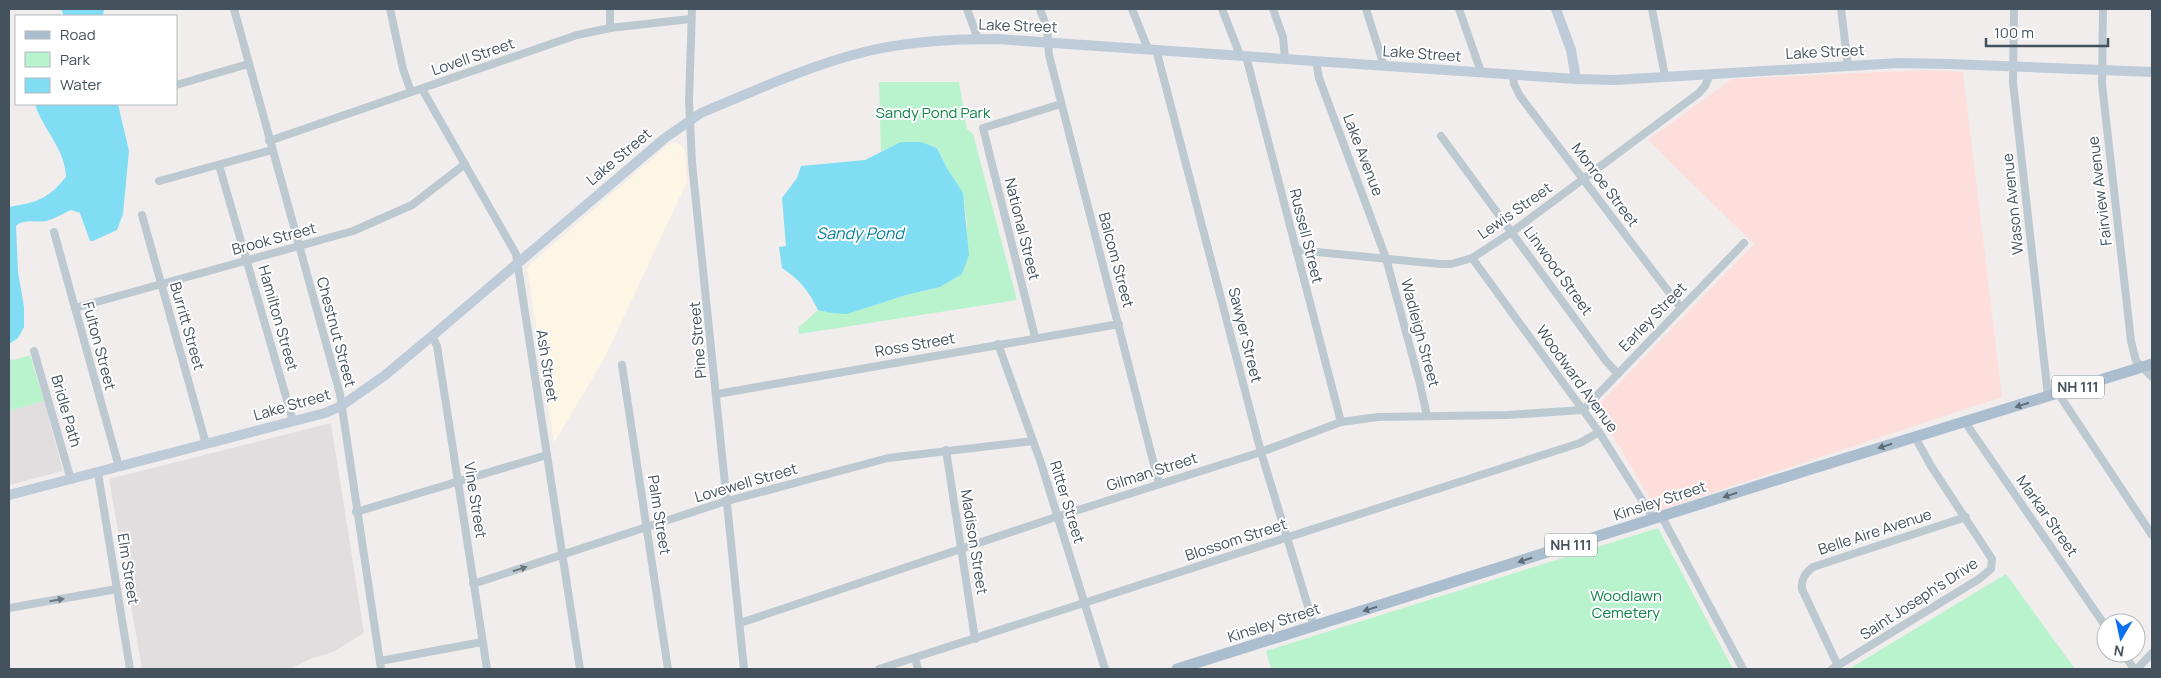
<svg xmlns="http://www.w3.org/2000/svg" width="2161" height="678" viewBox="0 0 2161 678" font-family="Manrope,sans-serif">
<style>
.commercial{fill:#fdf6e5}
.education{fill:#e2dedf}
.medical{fill:#fddedb}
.green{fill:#b8f3cd}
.water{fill:#81ddf3}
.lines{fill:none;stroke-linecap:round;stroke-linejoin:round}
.street{stroke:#bdc9d1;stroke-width:8}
.secondary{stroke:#becbd9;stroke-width:10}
.primary{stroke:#abbecf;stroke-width:11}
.oneway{fill:#5e6d7a}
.oneway2{fill:#687680}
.labels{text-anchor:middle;stroke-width:4;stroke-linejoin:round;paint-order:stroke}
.shield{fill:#fff;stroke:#7c868e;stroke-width:1}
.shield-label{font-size:14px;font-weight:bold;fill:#44525d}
.street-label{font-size:15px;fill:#44525d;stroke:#fff}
.park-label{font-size:15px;fill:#0f8448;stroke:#fff}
.water-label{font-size:16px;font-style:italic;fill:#037e9c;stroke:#fff}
</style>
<rect width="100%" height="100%" fill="#f1eded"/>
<path class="commercial" d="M675,142L681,145L685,150L687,182L604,359L554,443L527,267L668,145Z"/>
<g class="education">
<path d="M44,401L63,471L9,485V411Z"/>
<path d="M331,423L364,633L333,652L310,659L290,669H142L109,479Z"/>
</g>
<path class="medical" d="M1926,70L1963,72L2002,397L1657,511L1596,407L1754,244L1648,140L1732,79Z"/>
<g class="green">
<path d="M879,82H959L967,129L973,134L1017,300L799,334L798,328L818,310C846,318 878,303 906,295C917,292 929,290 940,287L967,236V223L963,193L947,168L937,148C913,139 904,141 881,152Z"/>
<path d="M30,355L44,401L9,411V359L14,360Z"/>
<path d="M1658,528L1733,669H1271L1266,651Z"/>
<path d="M2006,574L2075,669H1849Z"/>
</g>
<g class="water">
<path d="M61,9H104L103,16H64Z"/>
<path d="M35,104H118L129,151L123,214L117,230L93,241H90L80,213L71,210C65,213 52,220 46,221C37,223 24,218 16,226L18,272L24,307V327L18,338L9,344V207C37,202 47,200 66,177C65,148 43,130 35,104Z"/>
<path d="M901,142H921L937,148L947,168L963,193L969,255L962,274L940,287L906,295L847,314L831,313L818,310C809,291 799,279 782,268L779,247L786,246L782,198L797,178L801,166L865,160Z"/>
</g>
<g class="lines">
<g class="street">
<path d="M234,9L340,394L381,669"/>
<path d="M390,9L403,69L411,92"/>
<path d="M692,9L689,100L692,163L744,669"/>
<path d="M967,9L978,39"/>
<path d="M1040,9L1047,28L1049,55L1159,484"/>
<path d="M1132,9L1148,49"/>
<path d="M1222,9L1240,55"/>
<path d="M1273,9L1283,37L1285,59"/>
<path d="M1366,9L1384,66"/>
<path d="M1459,9L1481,72"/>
<path d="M1652,9L1665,76"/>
<path d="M1841,9L1848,66"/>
<path d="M2014,9L2013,82L2048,396"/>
<path d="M2103,9L2102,84L2131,341L2136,361L2152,377"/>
<path d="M610,28V9"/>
<path d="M1156,49L1261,452L1314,626"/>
<path d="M1246,56L1341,422"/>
<path d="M1316,61L1319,78L1386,258L1420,384L1427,416"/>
<path d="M1513,75L1514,84L1520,96L1681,308"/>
<path d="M176,85L248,64"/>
<path d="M422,89L516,254L580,669"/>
<path d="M1441,136L1606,361L1618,374"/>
<path d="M269,141L577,35L610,28L690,19"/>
<path d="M219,165L293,421"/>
<path d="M159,181L272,150"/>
<path d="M142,215L206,444"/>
<path d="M54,232L119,467"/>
<path d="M1296,250L1440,264H1451L1472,258L1512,232L1699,93L1705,86L1710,74"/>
<path d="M1472,258L1599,432L1654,519"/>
<path d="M75,308L353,231L412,205L465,164"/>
<path d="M432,336L437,346L487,669"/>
<path d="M1035,337L983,128L1061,104"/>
<path d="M998,344L1040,460L1105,669"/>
<path d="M34,351L71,480"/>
<path d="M622,365L668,669"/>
<path d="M2058,393L2152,535"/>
<path d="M717,394L1119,324"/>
<path d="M1965,422L2106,627"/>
<path d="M946,450L975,639"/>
<path d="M98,473L130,669"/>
<path d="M356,512L547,455"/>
<path d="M1662,517L1743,669"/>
<path d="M473,584L720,503L888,458L1033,441"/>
<path d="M9,608L117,589"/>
<path d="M740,623L1053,518L1261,452L1341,422L1378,417L1507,415L1583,410L1744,243"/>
<path d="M2123,653L2134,669"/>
<path d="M915,658L918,669"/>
<path d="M380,661L482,642"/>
<path d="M1838,666L1802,589C1801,579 1805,573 1813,567L1966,517"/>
<path d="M879,669L1580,443L1599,432"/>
<path d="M1832,669L1979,579L1991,569L1992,559L1931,466L1915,437"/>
<path d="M2137,669L2152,653"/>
</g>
<g class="secondary">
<path d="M1556,9L1571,50L1576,79"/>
<path d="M9,495L325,413L341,406L384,376L432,336L665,138L701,113C754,91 808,66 864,52C907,41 953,39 996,39L1576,79L1614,80L1899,63L1950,64L2152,72"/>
</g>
<path class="primary" d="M1177,669L1811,469L2152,364"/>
</g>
<defs><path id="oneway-solid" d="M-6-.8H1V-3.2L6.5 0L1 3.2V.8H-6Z" transform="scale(1.25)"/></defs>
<g class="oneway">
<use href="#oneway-solid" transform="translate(2022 405) rotate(162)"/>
<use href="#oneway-solid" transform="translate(1885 446) rotate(163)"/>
<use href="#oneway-solid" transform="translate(1730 495) rotate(163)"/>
<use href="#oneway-solid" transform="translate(1525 560) rotate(163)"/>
<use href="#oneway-solid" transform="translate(1370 609) rotate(163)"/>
</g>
<g class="oneway2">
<use href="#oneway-solid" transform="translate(520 569) rotate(-18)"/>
<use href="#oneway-solid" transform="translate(57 600) rotate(-10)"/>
</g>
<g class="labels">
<g class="shield">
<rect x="2052" y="375.5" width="52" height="23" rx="4"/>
<rect x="1545" y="533.5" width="52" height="23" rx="4"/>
</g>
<g class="shield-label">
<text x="2078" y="392">NH 111</text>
<text x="1571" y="550">NH 111</text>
</g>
<g class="street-label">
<text transform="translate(1018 26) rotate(2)" y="5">Lake Street</text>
<text transform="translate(1825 52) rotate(-3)" y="5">Lake Street</text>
<text transform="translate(1422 54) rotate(4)" y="5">Lake Street</text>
<text transform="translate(473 57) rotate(-19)" y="5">Lovell Street</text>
<text transform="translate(1363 155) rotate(69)" y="5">Lake Avenue</text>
<text transform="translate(619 157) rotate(-40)" y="5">Lake Street</text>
<text transform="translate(1605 185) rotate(53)" y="5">Monroe Street</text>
<text transform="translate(2100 191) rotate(-97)" y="5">Fairview Avenue</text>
<text transform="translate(2013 204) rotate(-96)" y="5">Wason Avenue</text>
<text transform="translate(1515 211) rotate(-35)" y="5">Lewis Street</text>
<text transform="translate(1022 229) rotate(76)" y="5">National Street</text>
<text transform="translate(1306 236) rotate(76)" y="5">Russell Street</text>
<text transform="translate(274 239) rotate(-15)" y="5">Brook Street</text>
<text transform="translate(1116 260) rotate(75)" y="5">Balcom Street</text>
<text transform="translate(1558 271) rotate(54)" y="5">Linwood Street</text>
<text transform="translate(1653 317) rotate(-46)" y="5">Earley Street</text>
<text transform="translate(278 318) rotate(74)" y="5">Hamilton Street</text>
<text transform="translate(187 326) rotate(74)" y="5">Burritt Street</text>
<text transform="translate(336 332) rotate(75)" y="5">Chestnut Street</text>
<text transform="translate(1420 333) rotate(75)" y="5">Wadleigh Street</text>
<text transform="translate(1245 335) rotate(76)" y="5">Sawyer Street</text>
<text transform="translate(698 340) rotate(-95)" y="5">Pine Street</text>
<text transform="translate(915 345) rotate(-10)" y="5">Ross Street</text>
<text transform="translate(99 346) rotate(75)" y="5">Fulton Street</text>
<text transform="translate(547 366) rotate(81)" y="5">Ash Street</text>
<text transform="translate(1577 379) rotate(54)" y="5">Woodward Avenue</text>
<text transform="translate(292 405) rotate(-16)" y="5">Lake Street</text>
<text transform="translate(66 411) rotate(74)" y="5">Bridle Path</text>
<text transform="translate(1152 472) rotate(-18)" y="5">Gilman Street</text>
<text transform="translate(746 483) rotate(-16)" y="5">Lovewell Street</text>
<text transform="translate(475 500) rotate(81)" y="5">Vine Street</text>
<text transform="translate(1660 501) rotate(-18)" y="5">Kinsley Street</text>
<text transform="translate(1067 502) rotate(73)" y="5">Ritter Street</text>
<text transform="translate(659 515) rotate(81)" y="5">Palm Street</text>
<text transform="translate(2047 516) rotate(55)" y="5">Markar Street</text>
<text transform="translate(1875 532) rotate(-18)" y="5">Belle Aire Avenue</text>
<text transform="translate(1236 540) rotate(-18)" y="5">Blossom Street</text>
<text transform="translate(974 542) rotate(81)" y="5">Madison Street</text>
<text transform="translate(128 569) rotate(81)" y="5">Elm Street</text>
<text transform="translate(1919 599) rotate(-33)" y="5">Saint Joseph's Drive</text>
<text transform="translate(1274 623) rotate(-18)" y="5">Kinsley Street</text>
</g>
<g class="park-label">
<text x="933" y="118">Sandy Pond Park</text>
<text x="1626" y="601">Woodlawn<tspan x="1626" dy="17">Cemetery</tspan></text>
</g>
<g class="water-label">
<text x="860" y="239">Sandy Pond</text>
</g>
</g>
<rect width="2161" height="678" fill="none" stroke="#44525d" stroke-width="20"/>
<rect x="15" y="15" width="162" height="90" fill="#ffffff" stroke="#b4babe"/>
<rect x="25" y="31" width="25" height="8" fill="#abbecf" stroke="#b4babe"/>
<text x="60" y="40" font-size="15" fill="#44525d">Road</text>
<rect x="25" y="52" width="25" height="15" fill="#b8f3cd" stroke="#b4babe"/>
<text x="60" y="65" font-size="15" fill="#44525d">Park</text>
<rect x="25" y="78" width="25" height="15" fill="#81ddf3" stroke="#b4babe"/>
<text x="60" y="90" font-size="15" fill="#44525d">Water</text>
<g transform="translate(2121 638) rotate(189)"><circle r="24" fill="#ffffff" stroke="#b4babe"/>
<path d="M0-4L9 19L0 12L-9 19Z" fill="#0971ef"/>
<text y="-8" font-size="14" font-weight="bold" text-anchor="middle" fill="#44525d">N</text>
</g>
<path d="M1986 38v8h122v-8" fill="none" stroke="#44525d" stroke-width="2.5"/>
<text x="1994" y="38" font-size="15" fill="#44525d" stroke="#ffffff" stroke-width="4" paint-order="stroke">100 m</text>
</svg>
